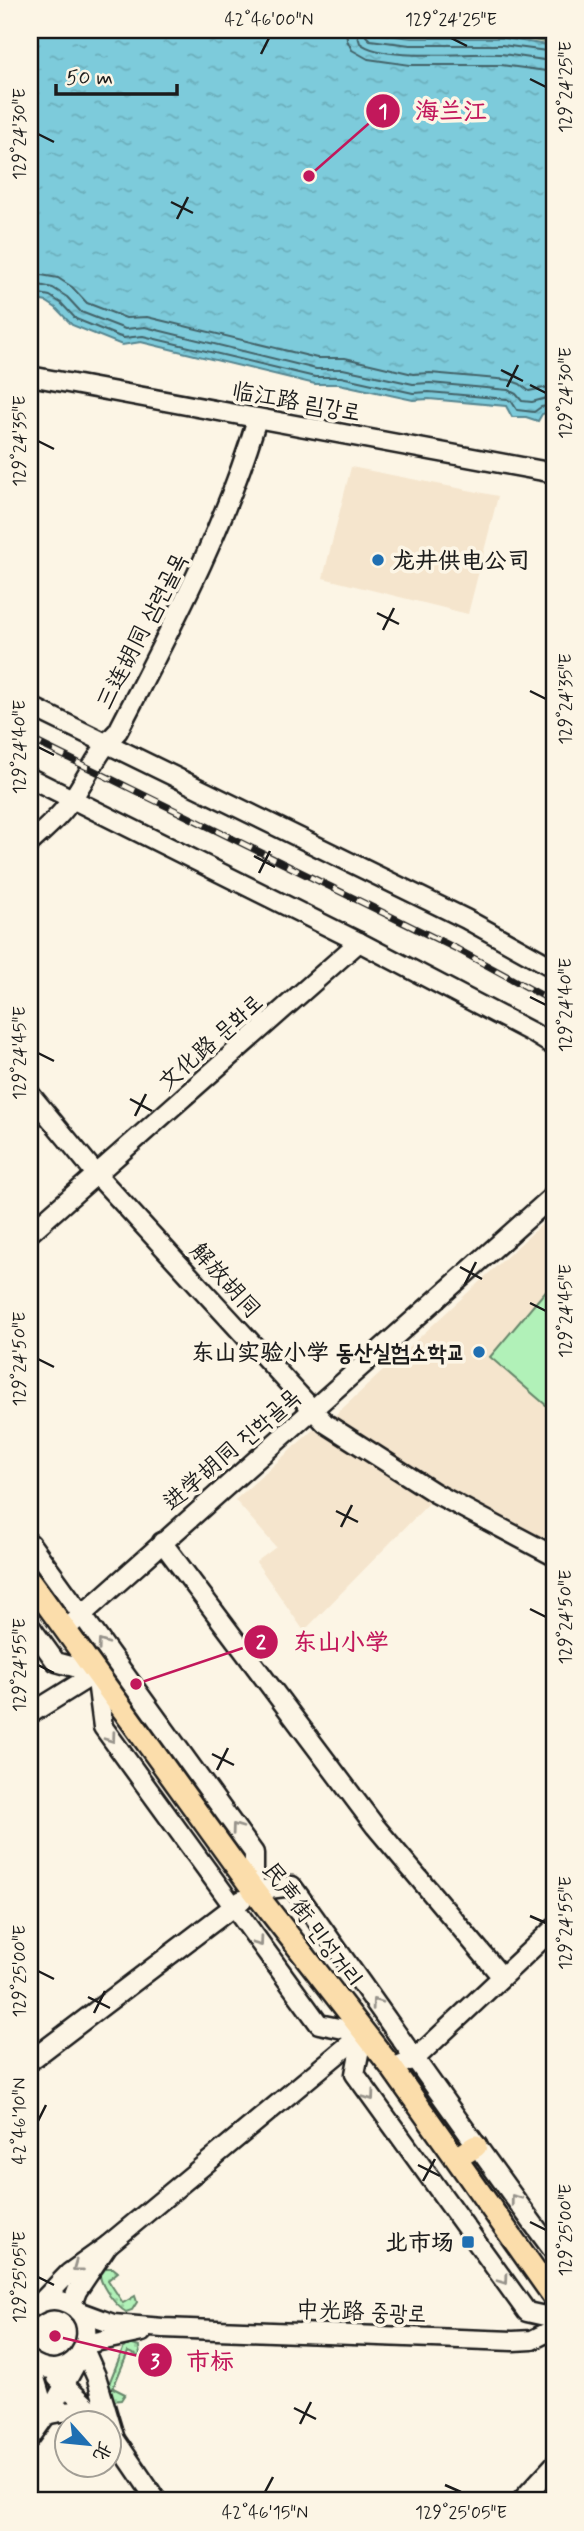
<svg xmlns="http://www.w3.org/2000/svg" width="584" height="2531" font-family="Mynerve,'LXGW WenKai TC','Poor Story',sans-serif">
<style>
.built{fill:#f5e5cd}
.grass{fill:url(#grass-dots);stroke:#66866a;stroke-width:2}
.green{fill:#b1f1b8;stroke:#66866a;stroke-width:2}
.water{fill:url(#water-ripples);stroke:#56858f;stroke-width:2}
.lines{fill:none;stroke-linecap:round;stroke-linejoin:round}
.shore{stroke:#436268;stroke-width:2}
.minor-casing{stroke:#1c1c1c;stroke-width:23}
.major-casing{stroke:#1c1c1c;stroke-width:26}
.minor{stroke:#fcf5e5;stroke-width:18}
.major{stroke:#fbddab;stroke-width:21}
.rail-casing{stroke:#1c1c1c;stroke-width:7}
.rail{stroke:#fcf5e5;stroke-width:4.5;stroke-dasharray:13;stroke-linecap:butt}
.oneway{stroke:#97938b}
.ticks{fill:none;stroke:#1c1c1c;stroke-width:2.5}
.poi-dot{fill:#1f6fb2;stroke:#fcf5e5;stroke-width:2.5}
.labels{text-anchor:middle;stroke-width:7;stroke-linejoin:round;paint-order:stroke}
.street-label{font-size:23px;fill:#1c1c1c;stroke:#fcf5e5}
.poi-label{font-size:23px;font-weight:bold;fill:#1c1c1c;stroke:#fcf5e5;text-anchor:end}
.leader{fill:none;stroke:#c2185b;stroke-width:2.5}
.callout-dot{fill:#c2185b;stroke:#fcf5e5;stroke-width:2.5}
.mark-label{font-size:21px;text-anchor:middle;font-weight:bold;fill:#fff}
.callout-label{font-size:24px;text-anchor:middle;font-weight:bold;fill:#c2185b;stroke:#fcf5e5;stroke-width:7;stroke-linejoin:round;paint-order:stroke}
.neatline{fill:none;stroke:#1c1c1c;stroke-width:2.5}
.ticks-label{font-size:18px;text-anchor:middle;fill:#1c1c1c}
</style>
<defs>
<pattern id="grass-dots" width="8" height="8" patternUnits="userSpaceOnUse" patternTransform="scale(1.75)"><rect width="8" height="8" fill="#b1f1b8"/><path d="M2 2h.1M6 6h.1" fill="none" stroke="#98ce9e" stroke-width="1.8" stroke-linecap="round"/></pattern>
<pattern id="water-ripples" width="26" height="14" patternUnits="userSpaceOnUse" patternTransform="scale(1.75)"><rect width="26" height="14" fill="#7dcbdb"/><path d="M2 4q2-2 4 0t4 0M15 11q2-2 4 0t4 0" fill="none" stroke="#6baebb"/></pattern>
</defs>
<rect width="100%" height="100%" fill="#fcf5e5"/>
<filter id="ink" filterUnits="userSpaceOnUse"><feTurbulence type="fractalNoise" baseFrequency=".0143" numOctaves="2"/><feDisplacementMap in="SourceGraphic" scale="14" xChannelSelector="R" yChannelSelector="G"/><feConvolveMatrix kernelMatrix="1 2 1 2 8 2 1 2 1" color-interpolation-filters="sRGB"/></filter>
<g filter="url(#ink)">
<g class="built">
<path d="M351 467 498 496 468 614 323 578Z"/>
<path d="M554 1213V1544L436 1484 332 1418Z"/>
<path d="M314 1429H319L433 1499 304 1631 256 1562 276 1547 235 1500Z"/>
</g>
<g class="grass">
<path d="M106 2268H113L118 2272 108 2280 123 2303 135 2296 137 2302 132 2310 126 2312C116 2306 102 2288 100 2276Z"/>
<path d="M130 2344 139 2347 140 2357 128 2352 113 2388 125 2394 121 2400 112 2401 106 2391 123 2349Z"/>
</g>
<g class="green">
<path d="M461 30H554V43Z"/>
<path d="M554 1281V1412L490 1357Z"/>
</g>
<path class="water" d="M30 30H349L411 38H503L554 46V411L542 414 538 421 526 417H512L506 406 429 399 413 400 339 384H315L141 342 122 345 72 325 56 308 47 302 30 299Z"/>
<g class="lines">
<g class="shore">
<path d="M346 30 347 40 352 50 368 59 410 65H501L554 72"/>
<path d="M356 30 360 43C383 62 469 52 500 54 518 55 536 60 554 61"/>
<path d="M365 30 366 36 370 40 410 45H502L554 52"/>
<path d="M30 273 58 278 72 287 87 303 126 318 147 317 317 358H345L413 374 430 373 509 380 520 384 529 391 554 386"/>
<path d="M30 283 53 288 67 297 81 312 125 329 145 327 316 369H343L413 384 430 383 508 390 516 394 522 401 532 402 554 396"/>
<path d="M30 292 50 296 61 303 76 319 123 338 143 336 315 377H341L413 393 429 392 507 399 512 402 517 410 534 412 541 407 554 405"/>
</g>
<defs>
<g id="minor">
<path d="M30 376 554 473"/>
<path d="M30 706 466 919 554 968"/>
<path d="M30 778 359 942 533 1033 554 1046"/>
<path d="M30 843C45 829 61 816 72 799 88 776 98 751 118 731 171 628 224 530 257 419"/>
<path d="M30 1094 97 1175 325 1423 435 1493 554 1556"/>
<path d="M30 1233 359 942"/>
<path d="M162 1542 375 1826 502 1977"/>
<path d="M30 1543 254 1853V1891"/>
<path d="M30 1626 56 1662 96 1673"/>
<path d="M66 1629 554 1195"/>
<path d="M96 1673 103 1727 319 2024 363 2033"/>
<path d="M30 1714 96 1673"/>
<path d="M254 1891 292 1886C380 2008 465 2132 554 2252"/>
<path d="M363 2033 355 2074 527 2312 554 2318"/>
<path d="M30 2061 242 1900"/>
<path d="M392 2068 416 2058 554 1928"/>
<path d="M108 2245 363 2033"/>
<path d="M41 2302 69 2273 108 2245 77 2291 72 2304 78 2311"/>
<path d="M30 2309C39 2302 50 2298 61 2301 112 2315 78 2394 30 2361"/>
<path d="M78 2311 113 2324 163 2328 513 2341 532 2340 554 2329"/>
<path d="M86 2344 142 2332"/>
<path d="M84 2349 96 2376 114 2436"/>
<path d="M30 2361 46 2415C67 2410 79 2409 97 2422"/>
<path d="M57 2378 98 2416"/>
<path d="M108 2429 157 2501"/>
<path d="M30 2438 54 2404 79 2358"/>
<path d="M521 2501 554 2465"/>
</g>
<g id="major">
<path d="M30 1581 254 1891 392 2068 554 2297"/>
<path d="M457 2158 476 2146"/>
</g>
</defs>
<use href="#minor" class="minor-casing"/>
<use href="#major" class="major-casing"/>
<use href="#minor" class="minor"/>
<use href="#major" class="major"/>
<defs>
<path id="rail" d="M30 739 457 949 554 1002"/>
</defs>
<use href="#rail" class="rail-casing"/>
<use href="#rail" class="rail"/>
</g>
<defs><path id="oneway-chevron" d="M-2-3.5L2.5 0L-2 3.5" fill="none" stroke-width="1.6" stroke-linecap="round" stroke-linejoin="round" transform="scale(1.75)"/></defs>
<g class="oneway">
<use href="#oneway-chevron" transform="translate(102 1644) rotate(-126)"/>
<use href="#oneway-chevron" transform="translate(111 1738) rotate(54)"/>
<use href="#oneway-chevron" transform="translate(236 1828) rotate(-126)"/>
<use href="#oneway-chevron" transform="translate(259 1942) rotate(54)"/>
<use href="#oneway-chevron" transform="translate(376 2003) rotate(-126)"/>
<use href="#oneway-chevron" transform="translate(370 2096) rotate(54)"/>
<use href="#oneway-chevron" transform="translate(515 2199) rotate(-127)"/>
<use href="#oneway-chevron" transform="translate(77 2267) rotate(144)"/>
<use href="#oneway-chevron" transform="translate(504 2280) rotate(54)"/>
</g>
</g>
<path class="ticks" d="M451 38 467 46M261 54 269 38M530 79 546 87M38 134 54 142M171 202 193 213M177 219 188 197M501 370 523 381M530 385 546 393M507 387 518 365M38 441 54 449M377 613 399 624M383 630 394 608M530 691 546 699M38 747 54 755M254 856 275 867M259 873 270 851M530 997 546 1005M38 1053 54 1061M130 1099 152 1111M135 1116 146 1094M460 1267 482 1279M465 1284 476 1262M530 1303 546 1311M38 1359 54 1367M336 1511 358 1522M341 1527 352 1505M530 1609 546 1617M38 1665 54 1673M212 1754 234 1765M217 1770 228 1748M530 1916 546 1923M38 1971 54 1979M88 1997 110 2008M94 2013 105 1991M38 2121 46 2105M418 2165 440 2176M423 2181 435 2159M530 2222 546 2230M38 2277 54 2285M294 2408 316 2419M300 2424 311 2402M445 2485 461 2492M265 2492 273 2477"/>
<g class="poi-dot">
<circle cx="378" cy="560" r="7"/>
<circle cx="479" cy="1352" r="7"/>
<rect x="461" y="2235" width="14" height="14" rx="3.5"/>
</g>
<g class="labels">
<g class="street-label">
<text transform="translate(296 401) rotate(10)" y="8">临江路 림강로</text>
<text transform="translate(141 631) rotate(-63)" y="8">三连胡同 삼련골목</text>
<text transform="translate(210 1042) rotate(-42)" y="8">文化路 문화로</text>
<text transform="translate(226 1280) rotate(48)" y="8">解放胡同</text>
<text transform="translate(231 1449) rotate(-41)" y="8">进学胡同 진학골목</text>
<text transform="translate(313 1924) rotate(53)" y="8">民声街 민성거리</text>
<text transform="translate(361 2311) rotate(2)" y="8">中光路 중광로</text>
</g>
<g class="poi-label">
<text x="392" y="568" text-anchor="start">龙井供电公司</text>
<text x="465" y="1360">东山实验小学 동산실험소학교</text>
<text x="454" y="2250">北市场</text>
</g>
</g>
<path class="leader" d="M309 176L383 111M136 1684L261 1642M55 2336L155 2360"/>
<g class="callout-dot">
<circle cx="309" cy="176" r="7"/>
<circle cx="136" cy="1684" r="7"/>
<circle cx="55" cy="2336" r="7"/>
<circle cx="383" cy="111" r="18"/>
<circle cx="261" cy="1642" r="18"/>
<circle cx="155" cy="2360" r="18"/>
</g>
<g class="mark-label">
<text x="383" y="118">1</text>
<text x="261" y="1649">2</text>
<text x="155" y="2368">3</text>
</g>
<g class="callout-label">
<text x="451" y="119">海兰江</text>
<text x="341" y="1650">东山小学</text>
<text x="210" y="2369">市标</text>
</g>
<rect width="584" height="2531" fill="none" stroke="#fcf5e5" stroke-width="77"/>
<g transform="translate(88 2444) rotate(117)"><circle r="33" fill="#fcf5e5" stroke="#a29e95" stroke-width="2"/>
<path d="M0-5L12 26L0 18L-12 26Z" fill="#1f6fb2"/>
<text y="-10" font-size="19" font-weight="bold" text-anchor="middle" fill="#1c1c1c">北</text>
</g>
<path d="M56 84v10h121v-10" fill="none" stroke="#1c1c1c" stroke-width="3.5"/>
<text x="66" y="84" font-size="21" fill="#1c1c1c" stroke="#fcf5e5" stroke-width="5" paint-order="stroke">50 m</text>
<rect x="38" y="38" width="508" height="2454" class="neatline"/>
<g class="ticks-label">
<text x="269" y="25">42°46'00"N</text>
<text x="451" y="25">129°24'25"E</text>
<text transform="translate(565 87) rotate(-90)" y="6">129°24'25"E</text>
<text transform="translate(19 134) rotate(-90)" y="6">129°24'30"E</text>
<text transform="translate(565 393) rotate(-90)" y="6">129°24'30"E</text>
<text transform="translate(19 441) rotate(-90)" y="6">129°24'35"E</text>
<text transform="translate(565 699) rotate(-90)" y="6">129°24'35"E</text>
<text transform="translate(19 747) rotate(-90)" y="6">129°24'40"E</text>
<text transform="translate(565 1005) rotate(-90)" y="6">129°24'40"E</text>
<text transform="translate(19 1053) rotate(-90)" y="6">129°24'45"E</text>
<text transform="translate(565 1311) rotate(-90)" y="6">129°24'45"E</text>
<text transform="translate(19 1359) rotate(-90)" y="6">129°24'50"E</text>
<text transform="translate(565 1617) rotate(-90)" y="6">129°24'50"E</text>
<text transform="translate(19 1665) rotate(-90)" y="6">129°24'55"E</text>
<text transform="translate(565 1923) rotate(-90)" y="6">129°24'55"E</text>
<text transform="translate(19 1971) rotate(-90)" y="6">129°25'00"E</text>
<text transform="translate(19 2121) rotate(-90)" y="6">42°46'10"N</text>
<text transform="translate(565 2230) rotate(-90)" y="6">129°25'00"E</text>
<text transform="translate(19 2277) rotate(-90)" y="6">129°25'05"E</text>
<text x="265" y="2518">42°46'15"N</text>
<text x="461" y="2518">129°25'05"E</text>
</g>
</svg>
